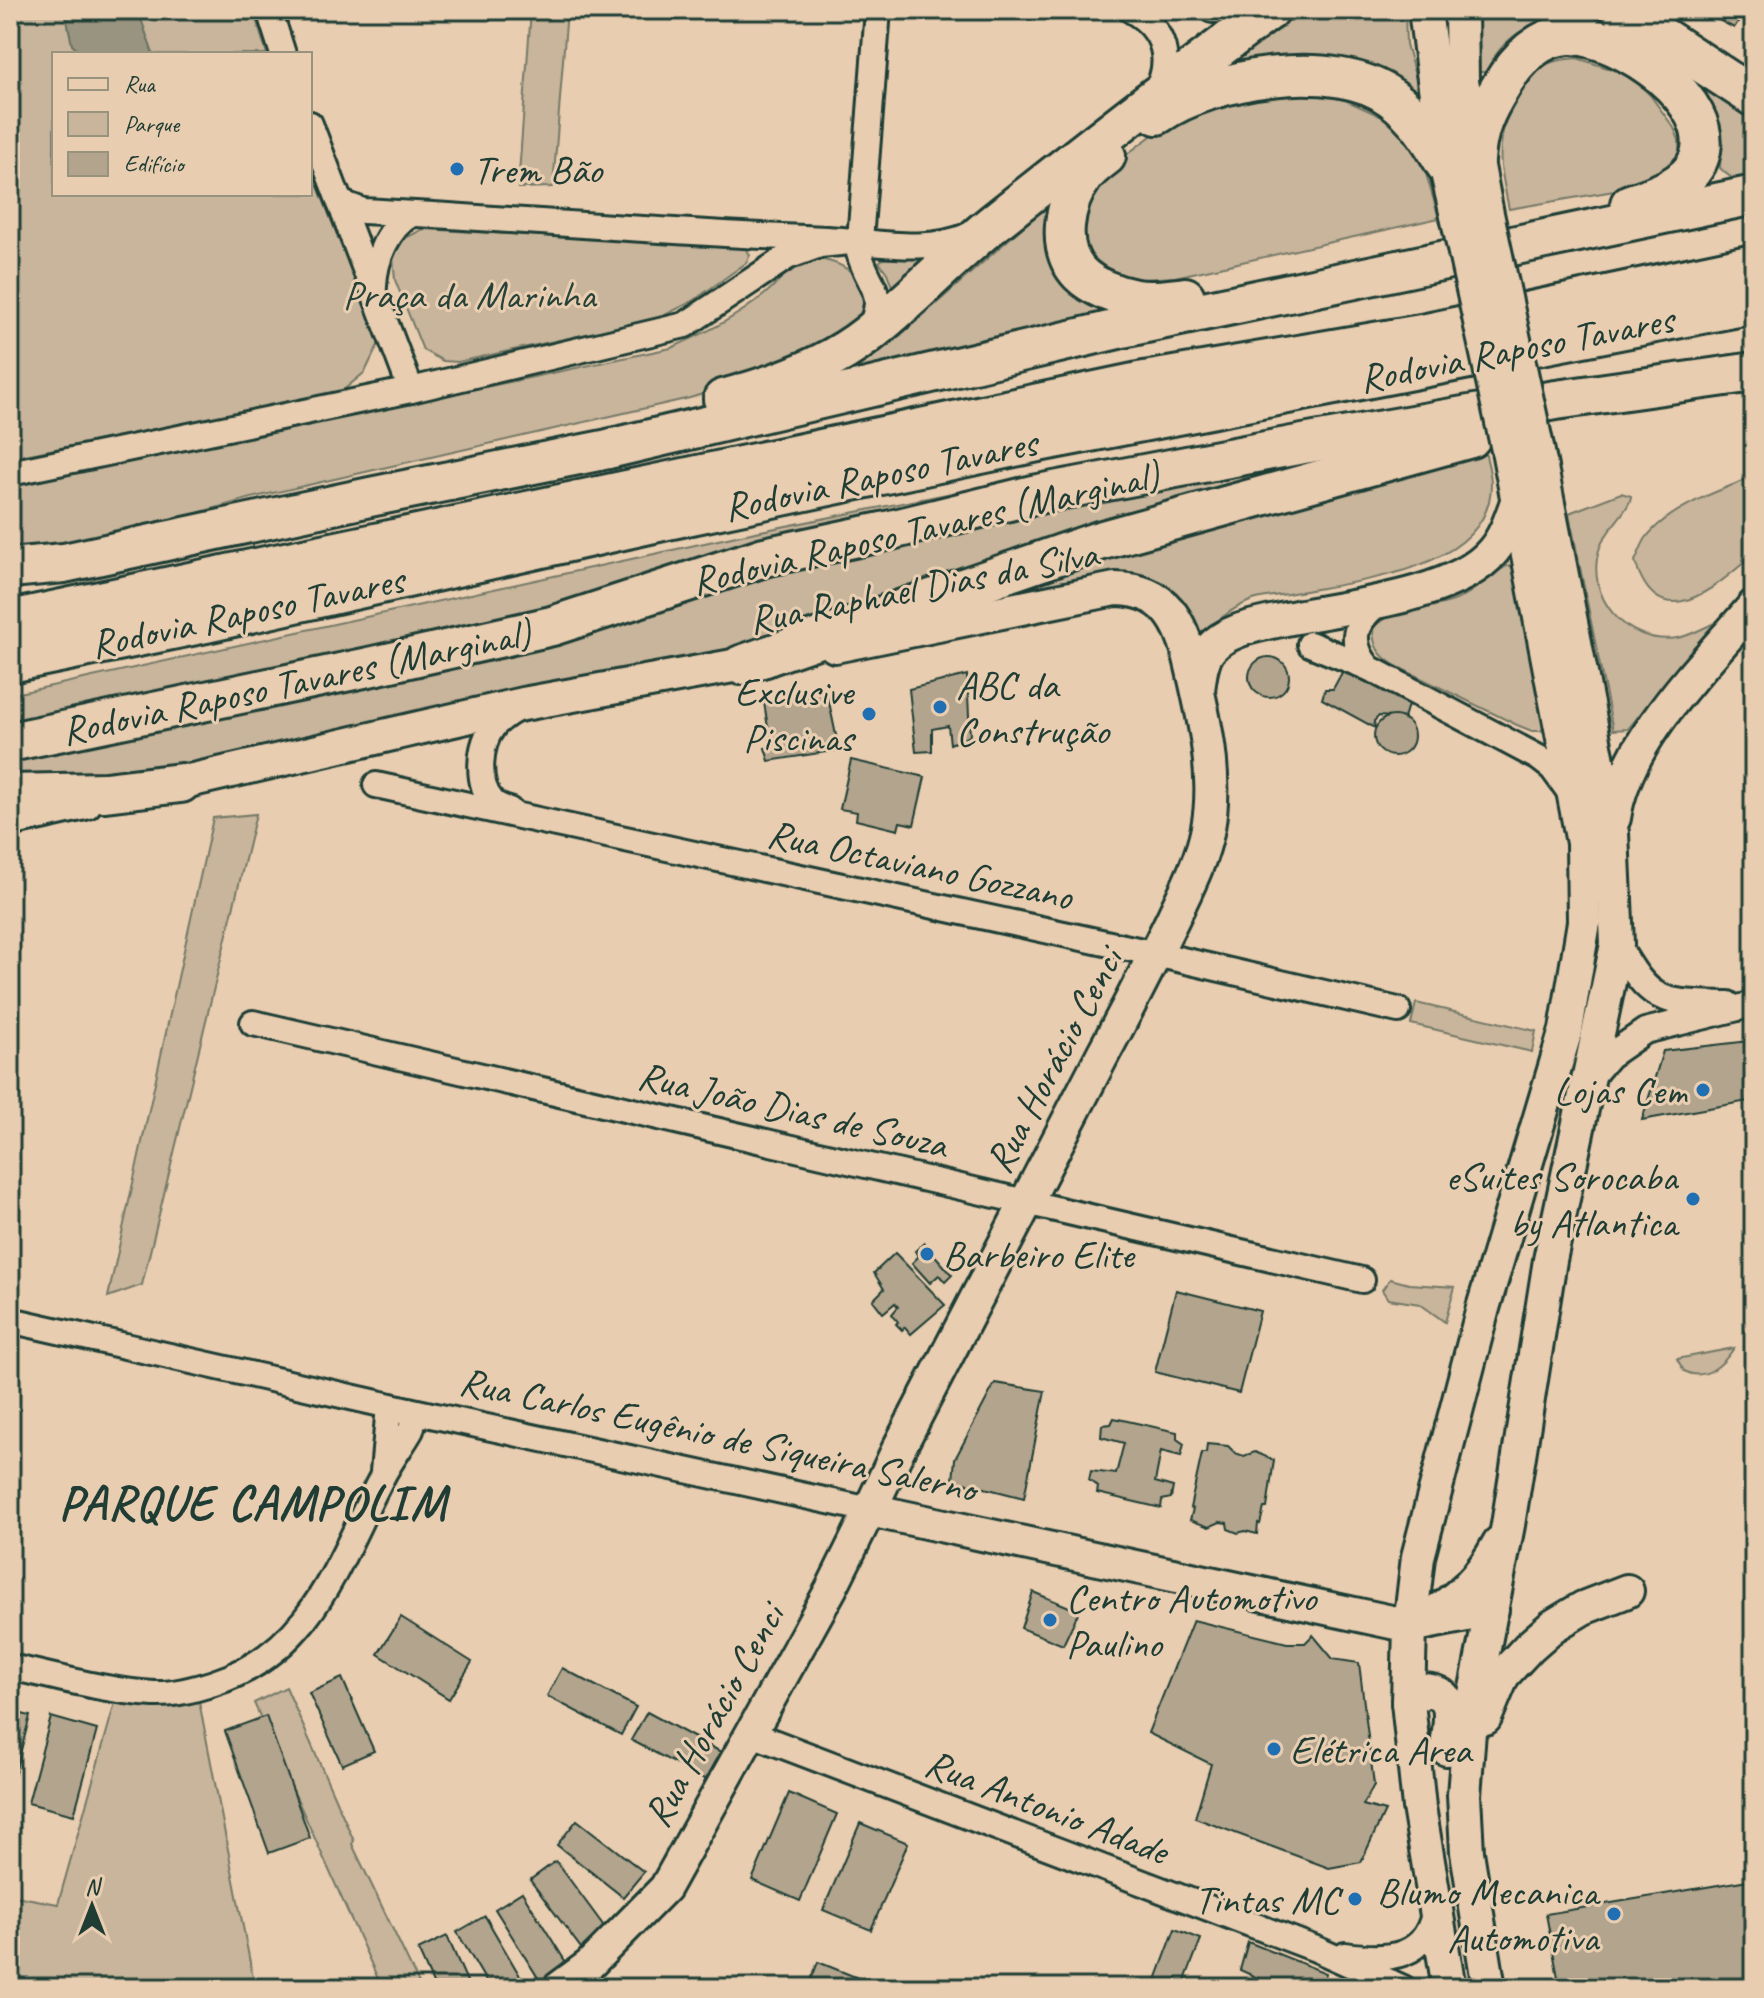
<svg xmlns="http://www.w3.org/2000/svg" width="1764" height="1998" font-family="Caveat,sans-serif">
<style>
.green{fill:#c8b59b;stroke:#747968;stroke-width:2}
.water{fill:#99947f;stroke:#687161;stroke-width:2}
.building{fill:#b2a48d;stroke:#1f3d34;stroke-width:2}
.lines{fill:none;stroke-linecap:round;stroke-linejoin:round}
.minor-casing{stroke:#1f3d34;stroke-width:30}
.tertiary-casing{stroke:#1f3d34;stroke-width:36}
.secondary-casing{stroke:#1f3d34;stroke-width:38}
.trunk-casing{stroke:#1f3d34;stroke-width:44}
.motorway-casing{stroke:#1f3d34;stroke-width:48}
.minor{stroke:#e9cdb0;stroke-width:24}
.tertiary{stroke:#e9cdb0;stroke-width:30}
.secondary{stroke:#e9cdb0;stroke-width:32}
.trunk{stroke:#e9cdb0;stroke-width:38}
.motorway{stroke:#e9cdb0;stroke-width:42}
.secondary-bridge-casing{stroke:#1f3d34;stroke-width:38;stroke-linecap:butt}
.secondary-bridge{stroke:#e9cdb0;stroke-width:32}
.poi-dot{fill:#1f6fb2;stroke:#e9cdb0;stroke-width:3}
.labels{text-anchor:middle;stroke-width:6;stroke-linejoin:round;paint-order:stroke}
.poi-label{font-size:40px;fill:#1f3d34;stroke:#e9cdb0;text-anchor:start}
.park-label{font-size:40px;fill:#274339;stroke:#e9cdb0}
.street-label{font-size:40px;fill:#1f3d34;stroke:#e9cdb0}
.district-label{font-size:48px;font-weight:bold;letter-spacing:2px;fill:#1f3d34;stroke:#e9cdb0}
</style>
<rect width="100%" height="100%" fill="#e9cdb0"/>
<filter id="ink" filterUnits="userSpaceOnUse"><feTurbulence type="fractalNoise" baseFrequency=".0125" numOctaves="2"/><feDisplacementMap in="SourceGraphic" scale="16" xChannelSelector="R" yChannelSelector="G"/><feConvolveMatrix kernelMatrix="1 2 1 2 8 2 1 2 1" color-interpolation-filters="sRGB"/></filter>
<g filter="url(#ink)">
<g class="green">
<path d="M10 10H253L267 54H54V194H310V167L380 341 365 372 341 392 10 458Z"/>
<path d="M531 10H567L553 187 518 188Z"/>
<path d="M1293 10H1405L1406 44 1420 93 1419 96 1217 78 1225 61Z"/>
<path d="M1477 10H1602L1754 114V180C1738 184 1730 178 1720 168 1722 142 1716 115 1702 92 1693 75 1672 63 1656 53 1640 42 1621 28 1603 22 1557 6 1506 27 1486 72H1480L1477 67Z"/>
<path d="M1577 58 1629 75 1650 95 1674 128 1679 140V158L1669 168 1637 187 1509 209C1506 195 1503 180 1501 166 1498 134 1510 92 1536 70 1547 61 1564 59 1577 58Z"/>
<path d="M1281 90 1330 93 1389 120 1421 157 1439 218 1175 277 1142 279 1117 276 1085 251 1084 223 1086 198 1105 171 1180 114Z"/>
<path d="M1051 202 1107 313 832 385 893 342Z"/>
<path d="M423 229 745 248 750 255 746 263 693 301 657 319 458 362 443 361 423 350 395 280 393 257 400 241Z"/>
<path d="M809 258C848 261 878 282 856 323L765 374 690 398 251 498 114 536 10 549V487L671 348C705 333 736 318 765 294 782 279 787 269 809 258Z"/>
<path d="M930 258 894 292 887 273 879 262 883 259Z"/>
<path d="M1266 439 479 631 10 729V695L741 535 1148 454Z"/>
<path d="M1484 448C1487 460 1491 472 1491 484 1491 571 1355 581 1293 593 1279 596 1263 596 1250 601 1231 609 1215 621 1203 638L1195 621 1179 601 1071 582 987 598 979 592Z"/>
<path d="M1234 474 1244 477V485L701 661 127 783 10 784V762L555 640 777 571Z"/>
<path d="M1754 477V554C1715 588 1658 639 1635 561 1639 553 1642 544 1646 538 1667 509 1721 489 1754 477Z"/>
<path d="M1621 493 1631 496C1631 508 1606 530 1600 547 1583 596 1627 646 1677 638 1690 636 1705 627 1717 622L1628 729 1613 730 1569 513Z"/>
<path d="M1509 565 1514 569 1545 725 1541 731H1532L1517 725 1394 665C1379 655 1373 647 1373 628 1394 606 1429 611 1456 600 1476 592 1490 573 1509 565Z"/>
<path d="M256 814 142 1285 108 1297 213 818Z"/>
<path d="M1416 1003 1536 1031 1532 1052 1411 1024Z"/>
<path d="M1390 1279 1409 1284 1455 1287 1445 1322 1420 1304 1388 1299 1382 1290Z"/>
<path d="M1734 1348C1723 1365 1705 1382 1684 1371L1677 1359Z"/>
<path d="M286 1687 354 1841 352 1844 421 1988H382L254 1703Z"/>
<path d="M116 1699 161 1704 199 1701 255 1988H10V1895L58 1904Z"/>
</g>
<path class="water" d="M65 10H138L153 54H82L72 45Z"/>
<g class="building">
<path d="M1712 10H1746L1734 28 1709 15Z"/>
<circle cx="1269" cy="677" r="20"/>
<path d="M1345 667 1409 701 1404 718 1379 716 1374 721 1375 728 1322 699 1325 689H1333Z"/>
<path d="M967 675 970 736 950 744 948 726 932 729V751L916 752 909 689Z"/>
<path d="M827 692 839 750 769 761 765 748 771 747 764 702Z"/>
<circle cx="1394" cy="736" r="20"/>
<path d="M851 760 925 777 914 825 900 822 898 830 856 820 857 812 840 809Z"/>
<path d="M1749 1041 1754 1100 1642 1120 1663 1051Z"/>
<path d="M924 1243 952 1275 945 1282 939 1275 930 1283 912 1263 919 1256 915 1251Z"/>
<path d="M895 1253 945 1305 911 1334 905 1327 902 1330 896 1324 898 1322 892 1314 898 1307 895 1303 883 1313 873 1300 884 1289 874 1273Z"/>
<path d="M1176 1290 1260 1311 1239 1393 1155 1372Z"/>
<path d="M995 1383 1045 1391 1024 1498 953 1480 955 1459Z"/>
<path d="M1114 1418 1177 1432V1439L1184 1444 1181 1456 1161 1451 1155 1482 1173 1487 1171 1498 1162 1500 1161 1508 1097 1493 1098 1487 1089 1480 1091 1471 1116 1474 1124 1443 1101 1437 1102 1425 1111 1424Z"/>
<path d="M1207 1444 1228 1446 1235 1453 1244 1456 1255 1452 1274 1460 1267 1508H1264L1260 1524 1258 1523 1257 1534 1245 1531 1238 1533 1228 1529 1227 1523 1220 1522 1209 1527 1190 1520 1193 1509 1190 1508 1202 1453H1206Z"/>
<path d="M1033 1592 1079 1611 1063 1645 1021 1628Z"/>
<path d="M401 1617 472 1662 449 1699 378 1654Z"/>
<path d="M1193 1620 1287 1643H1305L1313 1635 1333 1659 1359 1663 1374 1785 1363 1805 1385 1811 1361 1862 1329 1868 1195 1818 1211 1764 1148 1733Z"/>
<path d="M562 1668 636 1707 621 1735 547 1696Z"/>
<path d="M342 1678 374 1751 342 1765 309 1693Z"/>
<path d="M10 1711 30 1716 10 1792Z"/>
<path d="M647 1712 721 1752 706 1780 631 1740Z"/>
<path d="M266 1716 310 1838 269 1853 225 1731Z"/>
<path d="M51 1717 97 1730 74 1815 28 1803Z"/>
<path d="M789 1793 837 1814 800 1901 752 1880Z"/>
<path d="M577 1820 644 1872 623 1897 557 1845Z"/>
<path d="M860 1823 908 1843 871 1930 823 1910Z"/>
<path d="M556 1861 606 1929 581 1948 530 1880Z"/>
<path d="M1754 1879V1988H1560L1546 1914Z"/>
<path d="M522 1892 567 1964 540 1981 495 1909Z"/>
<path d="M485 1916 527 1988H490L457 1932Z"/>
<path d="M1175 1929 1201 1939 1182 1988H1153Z"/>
<path d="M447 1936 470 1988H435L418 1950Z"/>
<path d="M1248 1942 1326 1973 1322 1988H1253L1258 1978 1240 1970Z"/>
<path d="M818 1962 883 1988H808Z"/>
</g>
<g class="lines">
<defs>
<g id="minor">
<path d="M269 10 283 54"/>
<path d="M1131 10C1165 29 1174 62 1154 95"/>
<path d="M1212 10H1257"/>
<path d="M310 124 411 390"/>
<path d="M342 203 363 211C517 219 672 233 826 239 875 241 924 255 970 235"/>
<path d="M374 286C375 259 388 227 412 214"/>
<path d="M868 332C888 291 870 290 859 253L878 10"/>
<path d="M10 473 411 390 685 325 787 257 820 245 860 241"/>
<path d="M1380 602C1354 622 1347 641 1369 668L1539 758 1552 768 1571 794"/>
<path d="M1310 644 1369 668"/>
<path d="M376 785 1156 954 1398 1010"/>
<path d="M509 810C503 808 496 806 492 801 476 783 479 745 493 727 500 718 510 713 519 707"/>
<path d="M1617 944C1652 1005 1660 1002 1728 1004"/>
<path d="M253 1023 1362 1280"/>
<path d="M1591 1077 1609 1056 1645 1031 1754 1004"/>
<path d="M10 1320 408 1410 870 1510"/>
<path d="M383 1472 388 1417 399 1408"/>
<path d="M10 1667C57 1677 106 1691 154 1694 174 1695 195 1689 214 1683 314 1651 338 1560 382 1477 390 1461 402 1446 411 1430L413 1423 408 1410"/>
<path d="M752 1734 1316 1949 1403 1988"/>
<path d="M1345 1955C1388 1961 1429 1959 1435 1907"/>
</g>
<path id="tertiary" d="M558 1988 589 1965 665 1888 831 1589 870 1510"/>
<g id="secondary">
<path d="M1425 10 1445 164 1457 216"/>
<path d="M1461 10 1462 81 1486 209"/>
<path d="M835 646 1115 589C1166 589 1182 622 1192 666 1204 718 1218 775 1208 828 1202 860 1187 888 1173 918 1151 963 1128 1008 1104 1052 1035 1185 967 1317 898 1450L870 1510 1410 1626 1492 1610"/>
<path d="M1198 690C1200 676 1201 660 1210 649 1225 631 1253 626 1276 621 1334 608 1455 598 1493 551 1506 536 1512 515 1519 496"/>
<path d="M158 788 523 704 766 660"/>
<path d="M1614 818C1625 740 1704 665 1754 606"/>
<path d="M10 820 85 803"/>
<path d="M1423 1619C1456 1602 1482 1576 1499 1543"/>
<path d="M1408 1702 1424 1690C1460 1693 1449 1722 1447 1749"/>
<path d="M1485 1718 1503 1675 1529 1647 1553 1626 1583 1608 1627 1591"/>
<path d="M1449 1988 1419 1807 1408 1702 1410 1626 1418 1557 1483 1308 1566 1030 1584 922 1583 843 1508 450"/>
<path d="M1489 1988 1467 1852 1464 1795 1470 1719 1508 1525 1550 1260 1617 944 1612 833 1537 447"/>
</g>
<g id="trunk">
<path d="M1621 10 1754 97"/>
<path d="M1157 115C1211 77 1336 56 1392 98 1416 116 1430 138 1445 164"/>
<path d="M1106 156C1098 162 1089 169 1083 177 1064 203 1055 248 1080 274 1093 287 1117 296 1135 299 1152 302 1168 299 1185 297"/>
<path d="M1475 160C1477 129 1485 112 1501 86 1516 61 1540 34 1572 35 1621 36 1719 101 1699 158 1689 185 1655 196 1630 204"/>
<path d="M723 399C772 386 827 367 867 335 912 300 951 257 995 222 1086 150 1177 79 1270 10"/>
<path d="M10 568 64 563 370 497 608 449 1118 329 1754 195"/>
<path d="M741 665 1099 541 1471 438"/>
<path d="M10 742 369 667 552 626 764 557 891 530 1033 495 1303 444 1556 400 1754 372"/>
<path d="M10 794 105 792 181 783"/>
</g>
<g id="motorway">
<path d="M10 622 1139 384 1422 336 1754 266"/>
<path d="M10 661 206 621 667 518 1038 440 1754 302"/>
</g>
</defs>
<use href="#minor" class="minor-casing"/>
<use href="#tertiary" class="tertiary-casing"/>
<use href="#secondary" class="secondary-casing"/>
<use href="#trunk" class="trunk-casing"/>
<use href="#motorway" class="motorway-casing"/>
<use href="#minor" class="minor"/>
<use href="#tertiary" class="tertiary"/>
<use href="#secondary" class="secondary"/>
<use href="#trunk" class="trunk"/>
<use href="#motorway" class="motorway"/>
<defs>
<g id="secondary-bridge">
<path d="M1486 209 1537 447"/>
<path d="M1457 216 1508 450"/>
</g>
</defs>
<use href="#secondary-bridge" class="secondary-bridge-casing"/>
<use href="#secondary-bridge" class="secondary-bridge"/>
</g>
</g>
<g class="poi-dot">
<circle cx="457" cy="169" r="8"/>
<circle cx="940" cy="707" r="8"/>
<circle cx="869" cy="714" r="8"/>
<circle cx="1703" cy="1090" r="8"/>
<circle cx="1693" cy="1199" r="8"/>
<circle cx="927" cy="1254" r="8"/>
<circle cx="1050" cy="1620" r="8"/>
<circle cx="1274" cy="1749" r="8"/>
<circle cx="1355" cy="1899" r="8"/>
<circle cx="1614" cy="1914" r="8"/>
</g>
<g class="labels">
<g class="poi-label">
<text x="473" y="183">Trem Bão</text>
<text x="956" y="698">ABC da<tspan x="956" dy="46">Construção</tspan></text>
<text x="853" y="705" text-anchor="end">Exclusive<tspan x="853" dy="46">Piscinas</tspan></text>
<text x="1687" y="1104" text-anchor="end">Lojas Cem</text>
<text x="1677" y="1190" text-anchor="end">eSuites Sorocaba<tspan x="1677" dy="46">by Atlantica</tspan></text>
<text x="943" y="1268">Barbeiro Elite</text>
<text x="1066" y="1611">Centro Automotivo<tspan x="1066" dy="46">Paulino</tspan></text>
<text x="1290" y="1763">Elétrica Area</text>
<text x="1598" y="1905" text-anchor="end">Blumo Mecanica<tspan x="1598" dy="46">Automotiva</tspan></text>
<text x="1339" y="1913" text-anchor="end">Tintas MC</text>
</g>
<g class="park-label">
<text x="469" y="308">Praça da Marinha</text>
</g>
<g class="street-label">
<text transform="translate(1516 348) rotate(-11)" y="14">Rodovia Raposo Tavares</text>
<text transform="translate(880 474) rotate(-12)" y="14">Rodovia Raposo Tavares</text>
<text transform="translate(925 527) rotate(-13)" y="14">Rodovia Raposo Tavares (Marginal)</text>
<text transform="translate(923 586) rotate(-11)" y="14">Rua Raphael Dias da Silva</text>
<text transform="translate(247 611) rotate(-12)" y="14">Rodovia Raposo Tavares</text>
<text transform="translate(296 681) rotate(-12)" y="14">Rodovia Raposo Tavares (Marginal)</text>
<text transform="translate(920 864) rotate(12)" y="14">Rua Octaviano Gozzano</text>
<text transform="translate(1053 1060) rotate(-62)" y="14">Rua Horácio Cenci</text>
<text transform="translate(793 1109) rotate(13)" y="14">Rua João Dias de Souza</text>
<text transform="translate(718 1434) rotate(12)" y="14">Rua Carlos Eugênio de Siqueira Salerno</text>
<text transform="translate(713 1715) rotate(-61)" y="14">Rua Horácio Cenci</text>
<text transform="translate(1047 1806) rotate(21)" y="14">Rua Antonio Adade</text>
</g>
<g class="district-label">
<text x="253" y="1519">PARQUE CAMPOLIM</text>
</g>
</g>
<rect width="1764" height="1998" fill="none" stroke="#e9cdb0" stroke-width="40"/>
<rect x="20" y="20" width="1724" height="1958" fill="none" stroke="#1f3d34" stroke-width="3" filter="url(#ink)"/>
<rect x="52" y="52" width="260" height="144" fill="#e9cdb0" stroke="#98937e" stroke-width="2"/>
<rect x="68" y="78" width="40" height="12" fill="#e9cdb0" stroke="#98937e" stroke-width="2"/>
<text x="124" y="92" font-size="24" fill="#1f3d34">Rua</text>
<rect x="68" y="112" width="40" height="24" fill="#c8b59b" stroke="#98937e" stroke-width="2"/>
<text x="124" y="132" font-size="24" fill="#1f3d34">Parque</text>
<rect x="68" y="152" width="40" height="24" fill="#b2a48d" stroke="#98937e" stroke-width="2"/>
<text x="124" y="172" font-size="24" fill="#1f3d34">Edifício</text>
<g transform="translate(92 1906)" stroke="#e9cdb0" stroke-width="6" paint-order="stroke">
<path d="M0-6L14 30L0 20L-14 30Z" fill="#1f3d34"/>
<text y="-12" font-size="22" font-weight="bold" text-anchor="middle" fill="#1f3d34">N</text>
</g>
</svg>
